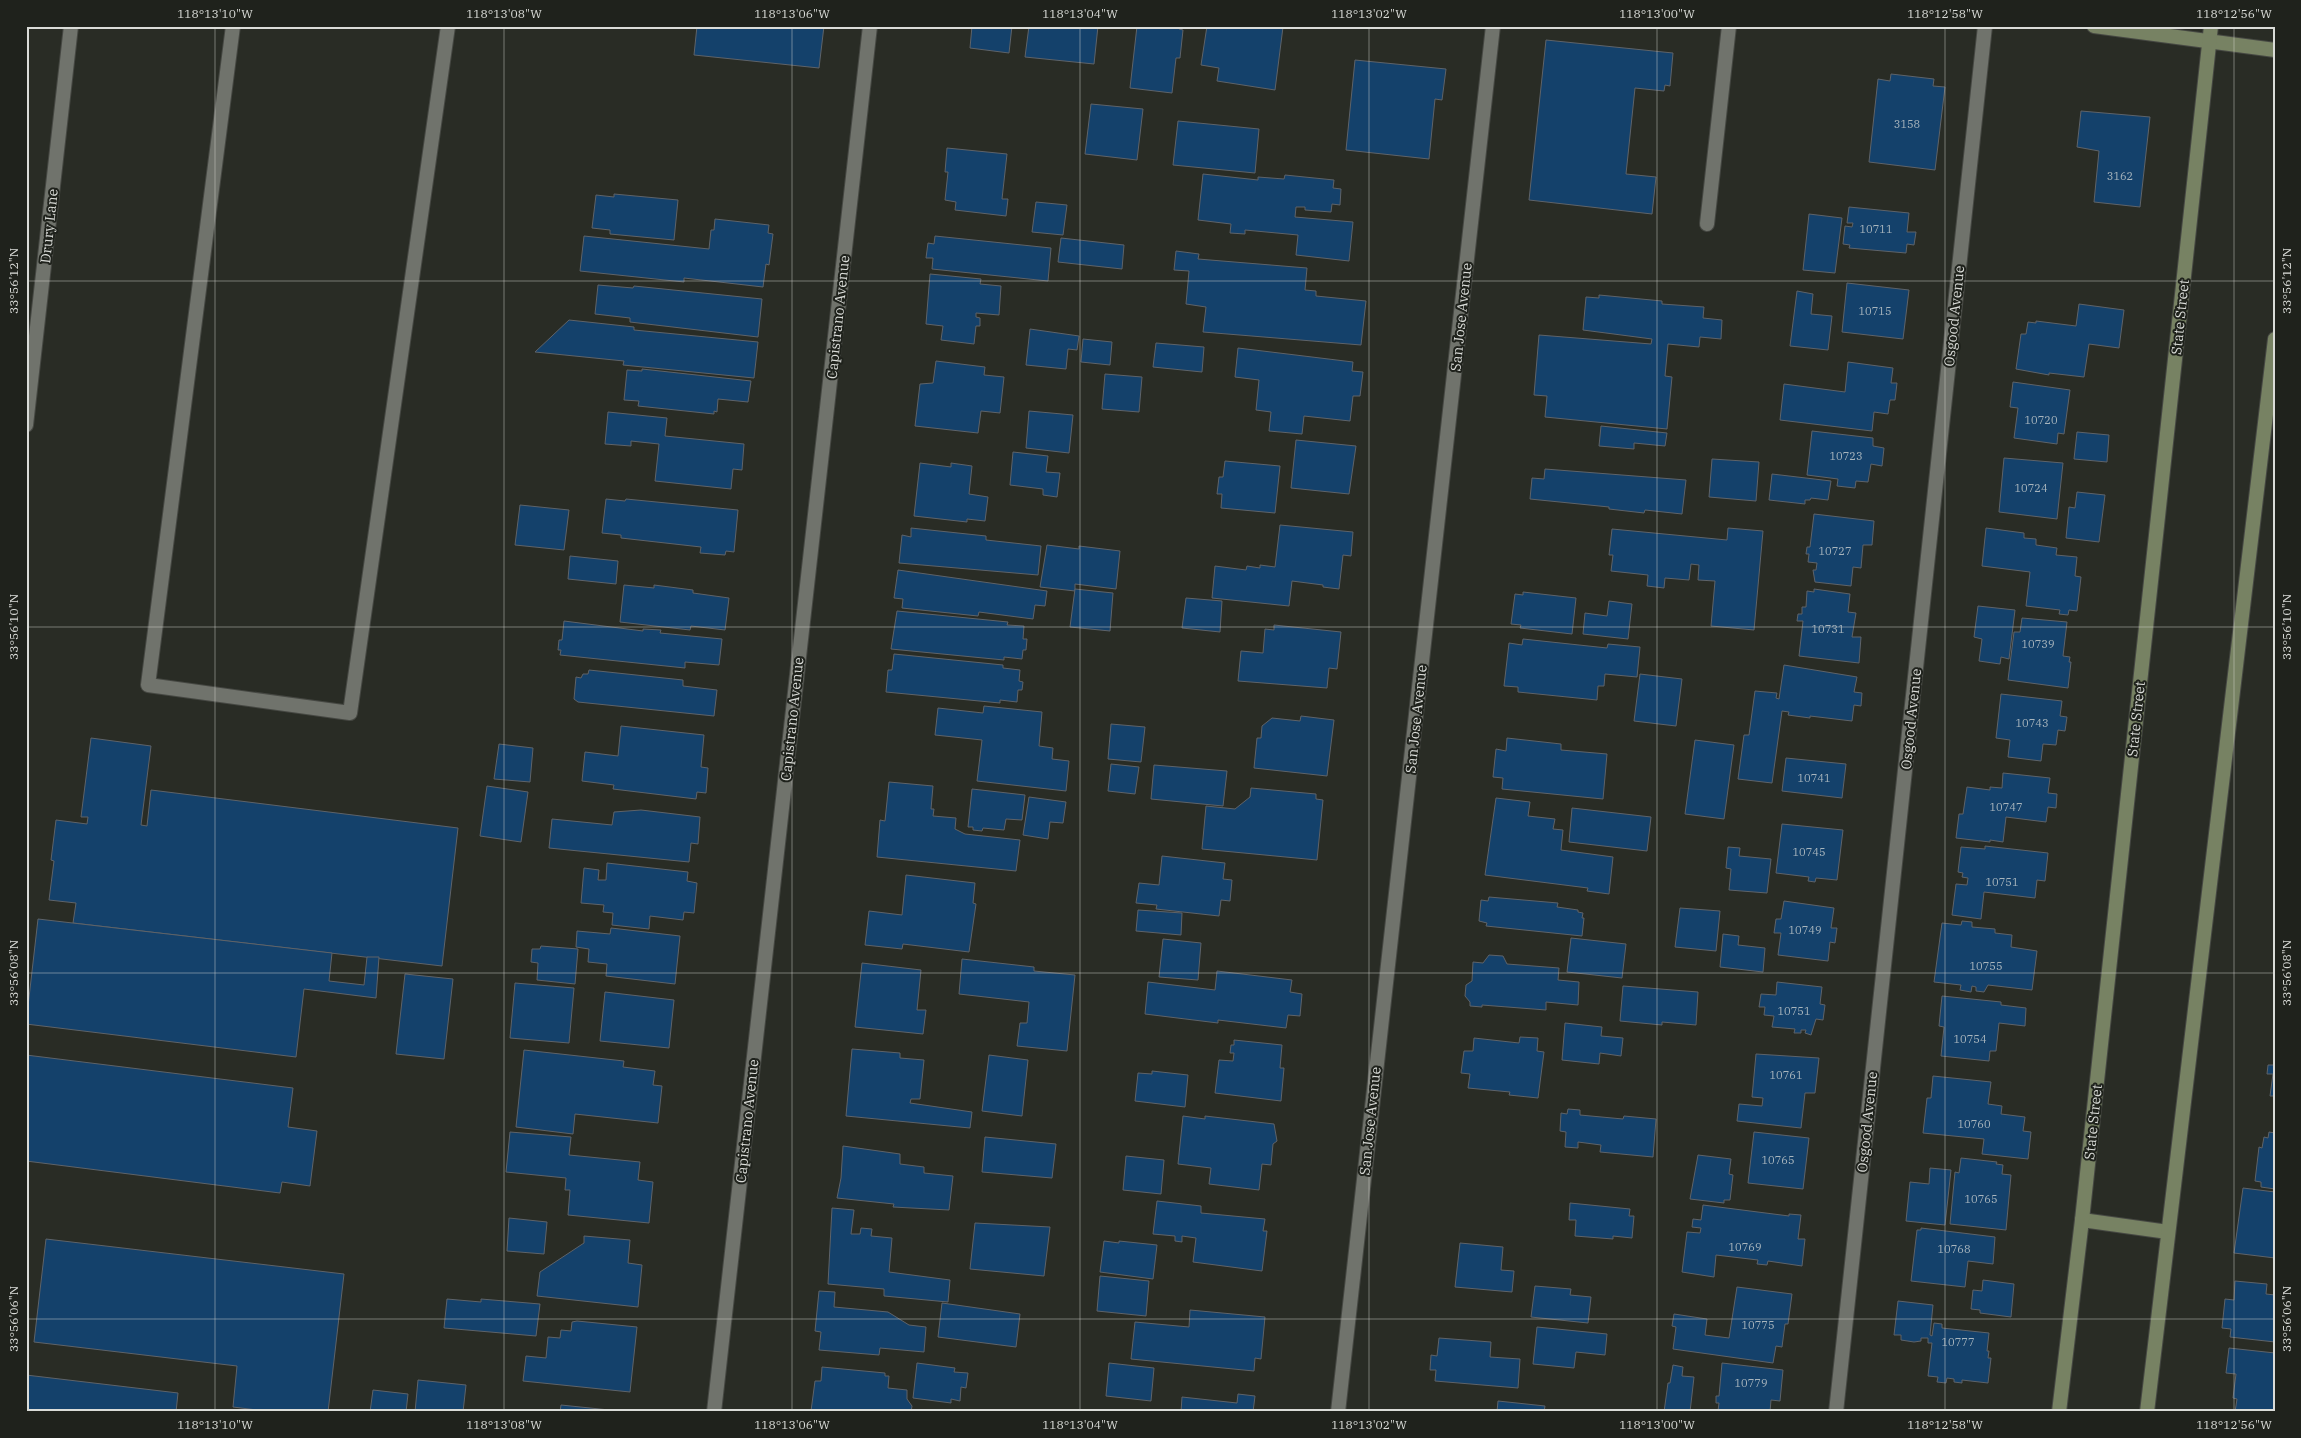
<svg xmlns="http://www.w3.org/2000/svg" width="2301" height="1438" font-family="'IBM Plex Serif',serif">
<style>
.building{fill:#14416b;stroke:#5e6369}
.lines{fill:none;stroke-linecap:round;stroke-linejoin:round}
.service-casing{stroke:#464843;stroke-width:16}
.minor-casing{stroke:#464843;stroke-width:16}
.secondary-casing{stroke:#464843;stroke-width:16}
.service{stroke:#70736c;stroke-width:14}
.minor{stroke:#70736c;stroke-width:14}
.secondary{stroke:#778263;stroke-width:14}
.ticks{fill:none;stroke:#dadcd8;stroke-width:1;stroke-opacity:0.45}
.labels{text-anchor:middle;stroke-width:4;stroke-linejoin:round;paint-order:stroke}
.number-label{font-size:11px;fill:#a8b5bd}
.street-label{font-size:14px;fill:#dadcd8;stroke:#1f221c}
.neatline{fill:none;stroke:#dadcd8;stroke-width:2}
.ticks-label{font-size:12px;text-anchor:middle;fill:#dadcd8}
</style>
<rect width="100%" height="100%" fill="#292c25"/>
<g class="building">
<path d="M697 26H824L819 68 694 55Z"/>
<path d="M972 26H1012L1009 53 970 48Z"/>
<path d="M1029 26H1098L1094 64 1025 57Z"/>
<path d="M1137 26H1180L1179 29 1183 30 1180 58H1176L1172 93 1130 88Z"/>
<path d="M1207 26 1283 27 1275 90 1217 81 1219 68 1201 65Z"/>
<path d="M1546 40 1673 53 1670 86 1665 85 1664 91 1635 88 1626 174 1656 177 1652 214 1529 200Z"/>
<path d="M1355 60 1446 69 1442 100 1435 99 1429 159 1346 150Z"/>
<path d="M1891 74 1934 79 1933 86 1945 87 1935 170 1869 162 1878 79 1890 81Z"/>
<path d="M1091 104 1143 109 1137 160 1085 154Z"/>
<path d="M2081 111 2150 117 2140 207 2094 202 2099 151 2077 147Z"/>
<path d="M1178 121 1259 129 1255 173 1173 165Z"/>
<path d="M947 148 1007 154 1002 199H1008L1006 216 955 210 956 202 945 200 948 172H945Z"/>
<path d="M1203 174 1258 180V177L1284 179 1285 175 1334 180 1333 188 1341 189 1340 205 1332 204 1331 212 1305 210V207H1296L1295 217 1353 222 1349 261 1296 255 1298 235 1245 230V234L1230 233 1231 224 1198 220Z"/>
<path d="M614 194 678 200 674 240 610 234V230L592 228 596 195 614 197Z"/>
<path d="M1036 202 1067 205 1063 235 1032 232Z"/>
<path d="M1849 207 1909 213 1907 232H1916L1914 245 1907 244 1906 253 1849 248 1850 245 1843 244 1845 226 1852 227 1853 223H1847Z"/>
<path d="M1809 214 1842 218 1835 273 1803 270Z"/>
<path d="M715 219 769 225 768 233 773 234 769 265 766 264 763 287 684 278V282L580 271 584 236 709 249 711 230H714Z"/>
<path d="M935 236 1051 248 1048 281 932 269 933 258H926L928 243 934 244Z"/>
<path d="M1061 238 1124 245 1122 269 1058 262Z"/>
<path d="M1176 251 1199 254 1198 259 1307 268 1305 290 1316 291V296L1366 301 1361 345 1203 332 1206 307 1186 304 1189 271 1174 270Z"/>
<path d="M930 274 981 279 980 284 1001 286 999 315 976 313V317L980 318V326H976L974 344 941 340 943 326 926 324Z"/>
<path d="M1847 283 1909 290 1903 339 1842 332Z"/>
<path d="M598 285 633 288 634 286 762 299 758 337 630 322V318L595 314Z"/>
<path d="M1797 291 1813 294 1811 314 1832 316 1828 350 1790 346Z"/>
<path d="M1599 295 1662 301V304L1704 307 1703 318 1722 320 1721 339 1700 337 1699 347 1668 344 1665 376 1672 377 1667 429 1545 417 1547 396 1534 395 1539 335 1651 344 1652 339 1583 330 1586 297 1599 298Z"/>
<path d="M2079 304 2124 310 2119 348 2089 344 2084 377 2049 373V375L2016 369 2021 334H2026L2028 322 2036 323V321L2076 326Z"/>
<path d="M569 320 634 327V330L758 342 754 378 623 365 624 361 535 352Z"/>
<path d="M1030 329 1079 336 1077 350 1068 349 1066 369 1026 365Z"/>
<path d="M1083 339 1112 342 1110 365 1081 362Z"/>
<path d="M1156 343 1204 347 1202 372 1153 367Z"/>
<path d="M1238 348 1353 362 1352 371 1363 372 1360 396H1353L1350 421 1304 416 1302 434 1269 431 1271 412 1256 410 1259 380 1235 377Z"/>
<path d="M936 361 985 367 984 375 1004 377 1000 413 981 411 978 433 915 426 920 384 933 383Z"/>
<path d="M1848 362 1893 368 1891 383H1897L1895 400H1890L1888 414 1874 412 1872 431 1780 420 1784 384 1845 392Z"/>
<path d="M642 369 751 381 748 402 718 399 717 412 714 411V414L638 406 639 401 624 400 627 370 642 371Z"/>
<path d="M1105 374 1142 377 1139 412 1102 409Z"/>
<path d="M2013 382 2070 390 2064 434 2058 433 2057 444 2014 438 2018 408 2010 407Z"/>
<path d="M1029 411 1073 415 1069 453 1026 448Z"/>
<path d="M608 412 667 418 665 436 744 444 742 470 733 469 731 489 655 481 659 444 631 441V446L605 444Z"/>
<path d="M1601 426 1667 433 1665 446 1634 443V449L1599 446Z"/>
<path d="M1812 431 1873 438V446L1884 448 1882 466 1871 464 1868 482 1856 481 1855 488 1837 486 1838 479 1807 475Z"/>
<path d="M2077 432 2109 435 2107 462 2074 459Z"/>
<path d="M1296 440 1356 446 1349 494 1291 488Z"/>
<path d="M1013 452 1048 456 1046 472 1060 473 1057 497 1043 495V489L1010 485Z"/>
<path d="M2004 458 2063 463 2057 519 1999 512Z"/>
<path d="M1712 459 1759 462 1756 501 1709 497Z"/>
<path d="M1225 461 1280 466 1275 513 1221 508 1222 494H1217L1219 477H1223Z"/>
<path d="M920 463 951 467V463L972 466 969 494 988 497 985 521 967 519V522L914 516Z"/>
<path d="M1545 469 1686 480 1682 514 1645 510 1644 513 1609 509V507L1530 499 1532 478 1544 479Z"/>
<path d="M1772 474 1831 481 1828 500 1811 498 1810 500H1805V504L1769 500Z"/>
<path d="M2077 492 2105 495 2099 542 2066 538 2069 507 2075 508Z"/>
<path d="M606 499 625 501 626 499 738 510 734 552 726 551 725 555 700 553 701 547 621 538V535L602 533Z"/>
<path d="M520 505 569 510 564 550 515 545Z"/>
<path d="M1814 514 1874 521 1872 545H1863L1861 568 1853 567 1851 586 1815 582 1813 570H1816L1817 563 1808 562 1809 554H1806L1807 547H1810Z"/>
<path d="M1280 525 1353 532 1351 556 1343 555 1339 589 1323 587V585L1292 581 1289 606 1212 598 1215 566 1246 570 1247 566 1260 568V565L1275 567Z"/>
<path d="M911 528 986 536V540L1041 546 1038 575 899 563 902 535 911 537Z"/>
<path d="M1728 528 1763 531 1754 630 1711 626 1715 581 1698 580 1699 565 1691 564 1689 580 1665 578 1664 588 1647 586 1648 575 1611 571 1613 555H1609L1612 529 1727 540Z"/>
<path d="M1986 528 2024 533V538L2036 539V545L2057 548 2056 555 2077 557 2075 576 2081 577 2077 611 2069 610 2068 615 2059 614 2060 610 2026 606 2030 572 1982 566Z"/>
<path d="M1047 545 1079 549V546L1120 551 1116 589 1075 584V591L1040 587Z"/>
<path d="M570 556 618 561 616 584 568 579Z"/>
<path d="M898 570 1047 591 1045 606 1035 605 1033 619 979 612 978 616 902 608 903 599 894 598Z"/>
<path d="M624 585 654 588V585L693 590V593L729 598 725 630 691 626 690 630 620 622Z"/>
<path d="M1075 589 1113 593 1110 631 1070 627Z"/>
<path d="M1814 589 1850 594 1848 612 1856 613 1852 637H1861L1859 663 1799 656 1803 621H1797L1798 614H1802V607H1806L1807 591 1814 592Z"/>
<path d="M1523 592 1576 598 1572 634 1520 628 1521 625 1511 624 1515 594 1523 595Z"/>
<path d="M1186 598 1222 601 1220 632 1182 628Z"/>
<path d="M1609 601 1632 604 1628 639 1583 634 1585 613 1607 616Z"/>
<path d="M1978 606 2015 610 2009 659 2001 657 2000 664 1979 661 1982 639 1974 637Z"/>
<path d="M897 611 1008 622 1007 625 1024 626 1023 639H1027L1026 650H1023L1022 659 1004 657V660L891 649Z"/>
<path d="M2022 618 2067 622 2063 656 2070 657 2069 662H2071L2068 688 2008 680 2014 632H2020Z"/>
<path d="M564 621 643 631V629L661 630 660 633 722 639 719 665 685 662V668L560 655 561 650H558L559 640H562Z"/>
<path d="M1274 625 1341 632 1337 669 1329 668 1327 688 1238 681 1241 651 1263 653 1265 629 1274 630Z"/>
<path d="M1523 639 1607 648 1608 644 1640 647 1637 677 1605 674 1604 686H1598L1597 700 1518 692V687L1504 686 1509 643 1522 645Z"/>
<path d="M894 654 1003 665V668L1020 670 1019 681 1023 682 1022 690H1018L1017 702 1000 700V703L886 692 888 670H892Z"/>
<path d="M1784 665 1857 677 1854 692 1862 693 1861 706 1854 705 1852 721 1810 716V718L1788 715 1789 712 1782 711 1772 783 1738 779 1744 735H1749L1755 691 1777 693 1776 698 1779 699Z"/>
<path d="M589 670 683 680V686L717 690 714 716 578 702 574 699 576 677 581 678 583 674H588Z"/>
<path d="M1640 674 1682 679 1676 726 1634 721Z"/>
<path d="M2001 694 2062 701 2060 716 2067 717 2065 731 2058 730 2056 745 2043 744 2041 761 2008 757 2010 740 1996 738Z"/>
<path d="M984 706 1042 712 1039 746 1053 748 1052 759 1069 761 1066 791 977 781 982 740 935 735 938 708 983 713Z"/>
<path d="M1301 716 1334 720 1327 776 1254 768 1257 738H1261L1262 726 1272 718 1300 721Z"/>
<path d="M1111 724 1145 727 1141 762 1108 759Z"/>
<path d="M621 726 704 735 701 767 708 768 706 793 697 792 696 799 613 789 614 785 582 781 585 752 618 756Z"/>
<path d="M91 738 151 746 141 825 147 826 151 790 458 828 442 966 73 923 76 903 49 900 54 861 51 860 56 820 87 824 88 817H81Z"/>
<path d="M1507 738 1561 744V750L1607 754 1603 799 1502 789 1503 778 1493 777 1496 749 1506 751Z"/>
<path d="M1695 740 1734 745 1724 819 1685 814Z"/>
<path d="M499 744 533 748 530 782 494 779Z"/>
<path d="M1786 758 1846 764 1842 798 1782 791Z"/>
<path d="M1111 764 1139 767 1135 794 1108 791Z"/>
<path d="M1154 765 1227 771 1223 806 1151 799Z"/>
<path d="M2003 773 2050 778 2048 793 2057 794 2056 808 2048 807 2046 822 2006 817 2003 842 1990 840V842L1956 838 1959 814H1963L1967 787 1990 790V787L2002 788Z"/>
<path d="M889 782 933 786 931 809H934L933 816 956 818 955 829 965 834 1020 840 1016 871 877 857 880 820 885 821Z"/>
<path d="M487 786 528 792 521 842 480 836Z"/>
<path d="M1251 788 1316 794V799L1323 800 1317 860 1202 849 1206 806 1235 809 1250 797Z"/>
<path d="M972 789 1025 795 1022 820 1006 819 1004 830 983 828 982 831 973 830V827H968Z"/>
<path d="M1029 797 1066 802 1063 823 1050 822 1048 839 1023 835Z"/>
<path d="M1496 798 1530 802 1528 816 1555 819 1553 829 1563 830 1561 850 1613 857 1609 894 1587 891 1588 888 1485 875Z"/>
<path d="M1572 808 1651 817 1647 851 1569 842Z"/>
<path d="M641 810 700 817 698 844 691 843 689 862 549 848 552 819 612 825 614 812Z"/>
<path d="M1782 824 1843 830 1837 880 1816 878 1815 882 1808 881 1809 877 1776 873Z"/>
<path d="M1985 846 2048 853 2045 881 2037 880 2035 898 1984 892 1981 919 1952 915 1956 884 1967 885 1968 878 1962 877 1963 873 1958 872 1961 847 1985 849Z"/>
<path d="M1728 847 1740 848 1739 856 1771 859 1767 893 1729 890 1731 869 1726 868Z"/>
<path d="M1162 856 1225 863 1223 879 1232 880 1230 901 1221 900 1219 916 1156 909 1157 905 1136 903 1139 883 1159 885Z"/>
<path d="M607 863 688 872 687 881 697 883 694 913 684 912 683 920 650 916 649 929 612 925 613 913 603 912 604 905 581 903 584 868 599 870 598 880H606Z"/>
<path d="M906 875 975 883 973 903 976 904 969 952 903 944 902 949 865 945 869 911 902 915Z"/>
<path d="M1489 897 1558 903 1557 907 1578 910V912L1583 913 1582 918H1584L1582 936 1486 926 1487 923 1479 921 1481 900 1488 901Z"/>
<path d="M1784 901 1834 908 1831 928H1837L1835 943 1830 942 1828 961 1778 955 1781 933H1774L1776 919H1781Z"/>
<path d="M1680 908 1720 911 1716 951 1675 947Z"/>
<path d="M1138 910 1182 913 1181 935 1136 931Z"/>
<path d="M38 919 332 953 329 981 364 985 367 957H379L376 998 304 989 296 1057 26 1024Z"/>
<path d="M1962 921 1972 922V927L1995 929V933L2012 935 2011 947 2037 951 2032 990 1988 985 1984 992 1976 991V987L1972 986 1971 992 1960 990 1961 985 1934 982 1942 923 1961 925Z"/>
<path d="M611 928 680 936 675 984 606 976 607 964 588 962 589 949 576 947 577 931 610 934Z"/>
<path d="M1723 934 1739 936 1738 945 1765 948 1763 972 1720 967Z"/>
<path d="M1571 938 1626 944 1622 978 1567 972Z"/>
<path d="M1163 939 1201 943 1198 980 1159 977Z"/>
<path d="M541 946 578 949 575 984 537 980 538 963 531 962 532 949H540Z"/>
<path d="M1489 955 1503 956 1507 964 1559 968 1558 980 1579 982 1578 1005 1546 1002V1010L1482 1005V1007L1470 1006V1002L1465 996 1466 985 1472 981 1473 962 1483 963Z"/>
<path d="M962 959 1034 967V971L1075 975 1067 1051 1017 1046 1020 1023H1027L1029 1002 959 994Z"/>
<path d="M862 963 921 970 917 1010H926L923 1034 855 1027Z"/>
<path d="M1217 971 1292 980 1290 992 1302 994 1300 1016 1288 1015 1286 1028 1218 1020V1023L1145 1014 1148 982 1215 990Z"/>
<path d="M405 974 453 979 444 1059 396 1054Z"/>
<path d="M1777 982 1822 987 1820 1004 1825 1005 1823 1020 1816 1019 1811 1035 1805 1033 1806 1030H1801V1033H1794L1795 1029 1772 1027 1774 1016 1764 1015 1765 1007H1759L1761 994 1776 995Z"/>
<path d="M515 983 574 988 569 1043 510 1038Z"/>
<path d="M1623 986 1698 992 1696 1025 1662 1022V1025L1620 1021Z"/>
<path d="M605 992 674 1000 669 1048 600 1041Z"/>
<path d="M1942 996 2001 1002V1005L2026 1008 2025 1026 1999 1023 1996 1051H1990L1989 1061 1941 1056 1944 1027 1939 1026Z"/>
<path d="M1565 1023 1602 1027 1601 1036 1623 1038 1621 1056 1600 1053 1599 1064 1562 1060Z"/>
<path d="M1520 1037 1538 1038 1537 1051 1544 1052 1538 1098 1509 1095 1510 1092 1468 1088 1470 1074 1461 1073 1464 1051H1473L1474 1038 1519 1043Z"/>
<path d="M1234 1040 1282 1045 1280 1068H1284L1281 1101 1215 1093 1219 1060 1233 1061 1234 1053H1230L1231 1045H1234Z"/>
<path d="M852 1049 900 1053V1058L924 1060 920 1099H911L910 1103 972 1112 970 1128 846 1116Z"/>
<path d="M524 1050 624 1061 623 1067 655 1071 653 1085 662 1086 658 1123 575 1114 573 1134 516 1127Z"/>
<path d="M1756 1054 1819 1058 1815 1093H1805L1801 1128 1737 1121 1739 1104 1762 1106 1763 1098 1752 1097Z"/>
<path d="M26 1055 293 1088 288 1127 317 1131 310 1186 282 1182 280 1193 26 1161Z"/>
<path d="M989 1055 1028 1060 1022 1116 982 1111Z"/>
<path d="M2275 1062V1096H2270L2273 1074H2267L2268 1065H2274Z"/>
<path d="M1152 1071 1188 1075 1185 1107 1135 1101 1138 1073 1152 1074Z"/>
<path d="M1933 1076 1991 1082 1988 1104 2002 1106 2001 1114 2025 1117 2023 1131 2031 1132 2028 1159 1982 1154 1984 1139 1923 1133 1927 1098H1931Z"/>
<path d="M1568 1109 1580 1110V1115L1623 1119 1624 1116 1656 1119 1653 1157 1600 1152 1601 1145 1578 1142V1148L1565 1147 1566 1132 1560 1131 1561 1113 1567 1114Z"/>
<path d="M1183 1116 1205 1119V1116L1274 1124 1277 1141 1273 1144 1271 1165 1262 1164 1259 1190 1209 1184 1211 1168 1178 1164Z"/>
<path d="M510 1132 571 1137 569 1155 640 1162 638 1180 653 1182 649 1223 568 1215 570 1190H565L566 1178 506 1172Z"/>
<path d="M1754 1132 1809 1138 1803 1189 1748 1183Z"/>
<path d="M2269 1132 2275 1133V1189L2261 1187V1182L2255 1181 2259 1147 2262 1148 2264 1137 2268 1138Z"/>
<path d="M985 1137 1056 1144 1052 1178 982 1172Z"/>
<path d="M843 1146 900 1154V1164L924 1167V1173L953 1176 949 1210 893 1207 894 1204 837 1198 841 1178Z"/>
<path d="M1698 1155 1731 1159 1729 1174 1733 1175 1730 1200H1724V1203L1690 1199Z"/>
<path d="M1126 1156 1164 1160 1161 1194 1123 1190Z"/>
<path d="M1961 1158 1997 1162 1996 1164 2003 1165 2002 1174 2011 1175 2006 1230 1950 1224 1955 1172 1959 1173Z"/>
<path d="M1930 1168 1951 1170 1945 1225 1906 1221 1910 1182 1929 1184Z"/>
<path d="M2243 1188 2275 1192V1258L2234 1253Z"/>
<path d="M1157 1201 1201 1206V1213L1265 1219 1263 1231H1267L1262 1271 1193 1262 1196 1238 1182 1236V1242L1175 1241V1236L1153 1234Z"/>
<path d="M1570 1203 1630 1209 1629 1216H1634L1632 1238 1613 1236V1239L1575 1236 1576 1220H1569Z"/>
<path d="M1703 1205 1789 1216V1214L1801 1215 1798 1239H1805L1802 1266 1768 1261 1767 1265 1757 1264 1758 1260 1716 1255 1714 1277 1682 1272 1687 1232 1700 1233 1701 1228 1692 1227 1693 1219 1701 1220Z"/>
<path d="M832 1208 854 1210 851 1234H860L861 1228 872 1229 871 1236 892 1238 889 1272 950 1280 948 1302 884 1296V1289L828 1284Z"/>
<path d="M509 1218 547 1222 544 1254 507 1251Z"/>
<path d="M975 1223 1050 1227 1044 1276 970 1269Z"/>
<path d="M1921 1228 1995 1237 1993 1264 1968 1261 1965 1287 1911 1281 1917 1230H1921Z"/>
<path d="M584 1236 630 1240 628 1263 642 1265 638 1307 537 1296 540 1272 584 1243Z"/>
<path d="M46 1239 344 1274 328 1412H273L233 1407 237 1366 34 1342Z"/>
<path d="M1104 1241 1119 1243V1241L1157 1245 1153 1279 1100 1272Z"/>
<path d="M1460 1243 1503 1247 1501 1270 1514 1271 1512 1292 1455 1287Z"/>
<path d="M1100 1276 1149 1281 1146 1316 1097 1311Z"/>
<path d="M1983 1280 2014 1284 2011 1317 1980 1313V1310L1971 1309 1973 1290 1982 1291Z"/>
<path d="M2235 1281 2267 1284 2266 1294 2275 1295V1342L2230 1337 2231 1329 2222 1328 2225 1299 2234 1300Z"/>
<path d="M1535 1286 1571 1289 1570 1295 1591 1297 1588 1323 1531 1317Z"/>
<path d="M1737 1287 1792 1294 1788 1324H1785L1782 1347 1776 1346 1773 1363 1673 1349 1676 1327 1672 1326 1674 1314 1707 1319 1705 1335 1729 1338Z"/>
<path d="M819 1291 835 1292 834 1307 888 1312 909 1325 926 1327 924 1352 880 1348 879 1355 819 1350 821 1332 815 1331Z"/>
<path d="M447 1299 481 1302V1299L540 1304 536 1336 444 1328Z"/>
<path d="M1898 1301 1933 1305 1930 1335 1932 1336 1934 1323 1942 1324V1328L1989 1333 1987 1351H1989L1988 1358H1991L1988 1383 1962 1380V1383L1954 1382V1379L1947 1378 1946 1383 1937 1382 1938 1377 1928 1376 1932 1343H1928V1338H1921V1341L1914 1342 1901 1340V1335H1894Z"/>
<path d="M942 1303 1020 1314 1016 1347 938 1337Z"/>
<path d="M1190 1310 1265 1317 1261 1359 1255 1358 1254 1371 1131 1359 1135 1322 1189 1327Z"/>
<path d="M577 1321 637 1327 630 1392 523 1381 526 1356 546 1358 548 1337 560 1338 561 1330 571 1331 572 1322Z"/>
<path d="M1537 1327 1607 1334 1605 1355 1576 1352 1574 1368 1533 1364Z"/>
<path d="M1439 1338 1491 1342 1490 1357 1520 1359 1518 1388 1435 1381 1436 1370H1430L1431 1355 1437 1356Z"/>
<path d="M2229 1348 2275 1353V1412H2235L2237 1399 2233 1398 2236 1374 2226 1373Z"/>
<path d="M917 1363 955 1368 954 1372 968 1373 966 1388 961 1387 960 1401 951 1399V1403L913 1398Z"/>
<path d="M1109 1363 1154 1368 1151 1401 1106 1396Z"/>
<path d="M1722 1363 1783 1370 1780 1401 1771 1400 1770 1412 1718 1411 1719 1403H1716V1396H1719Z"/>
<path d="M1673 1365 1683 1367 1682 1376 1694 1377 1690 1412H1664L1668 1383H1670Z"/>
<path d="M822 1367 885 1373V1376H889L888 1388 907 1390V1399L912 1406 911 1412 811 1411 815 1381H821Z"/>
<path d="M26 1375 178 1393 176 1412H26Z"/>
<path d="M418 1380 466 1385 463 1412H415Z"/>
<path d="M373 1390 408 1394 406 1412H370Z"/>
<path d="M1238 1394 1255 1396 1253 1412H1181L1182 1397 1237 1403Z"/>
<path d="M1498 1401 1545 1406 1544 1412H1497Z"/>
<path d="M561 1405 619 1411 560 1412Z"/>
</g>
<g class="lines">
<defs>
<g id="service">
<path d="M233 26 148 685 350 713 448 26"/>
<path d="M1707 224 1729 26"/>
</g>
<g id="minor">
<path d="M26 425 71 26"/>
<path d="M714 1412 870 26"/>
<path d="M1338 1412 1493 26"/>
<path d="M1836 1412 1985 26"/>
</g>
<g id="secondary">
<path d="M2094 26 2275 50"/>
<path d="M2082 1220 2168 1232"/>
<path d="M2059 1412 2082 1220 2211 26"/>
<path d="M2147 1412 2275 339"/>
</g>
</defs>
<use href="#service" class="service-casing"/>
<use href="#minor" class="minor-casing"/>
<use href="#secondary" class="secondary-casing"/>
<use href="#service" class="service"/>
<use href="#minor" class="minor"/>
<use href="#secondary" class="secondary"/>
</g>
<path class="ticks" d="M215 26V1412M504 26V1412M792 26V1412M1080 26V1412M1369 26V1412M1657 26V1412M1945 26V1412M2234 26V1412M26 281H2275M26 627H2275M26 973H2275M26 1319H2275"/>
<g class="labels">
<g class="number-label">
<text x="1907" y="128">3158</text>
<text x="2120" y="180">3162</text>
<text x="1876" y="233">10711</text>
<text x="1875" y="315">10715</text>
<text x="2041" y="424">10720</text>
<text x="1846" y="460">10723</text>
<text x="2031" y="492">10724</text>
<text x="1835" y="555">10727</text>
<text x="1828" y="633">10731</text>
<text x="2038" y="648">10739</text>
<text x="2032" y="727">10743</text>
<text x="1814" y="782">10741</text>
<text x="2006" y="811">10747</text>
<text x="1809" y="856">10745</text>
<text x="2002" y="886">10751</text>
<text x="1805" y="934">10749</text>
<text x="1986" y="970">10755</text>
<text x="1794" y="1015">10751</text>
<text x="1970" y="1043">10754</text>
<text x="1786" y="1079">10761</text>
<text x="1974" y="1128">10760</text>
<text x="1778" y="1164">10765</text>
<text x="1981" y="1203">10765</text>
<text x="1745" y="1251">10769</text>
<text x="1954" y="1253">10768</text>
<text x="1758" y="1329">10775</text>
<text x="1958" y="1346">10777</text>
<text x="1751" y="1387">10779</text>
</g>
<g class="street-label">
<text transform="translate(49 226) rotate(-84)" y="5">Drury Lane</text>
<text transform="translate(1954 316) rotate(-84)" y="5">Osgood Avenue</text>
<text transform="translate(838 317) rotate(-84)" y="5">Capistrano Avenue</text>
<text transform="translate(1461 317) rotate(-84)" y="5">San Jose Avenue</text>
<text transform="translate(2180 317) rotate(-84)" y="5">State Street</text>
<text transform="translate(792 719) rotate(-84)" y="5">Capistrano Avenue</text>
<text transform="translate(1416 719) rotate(-84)" y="5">San Jose Avenue</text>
<text transform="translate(1911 719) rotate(-84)" y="5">Osgood Avenue</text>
<text transform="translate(2136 719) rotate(-84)" y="5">State Street</text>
<text transform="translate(747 1121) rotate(-84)" y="5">Capistrano Avenue</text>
<text transform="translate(1370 1121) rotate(-84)" y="5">San Jose Avenue</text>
<text transform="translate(1867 1122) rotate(-84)" y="5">Osgood Avenue</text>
<text transform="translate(2093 1122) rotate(-84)" y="5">State Street</text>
</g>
</g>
<rect width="2301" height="1438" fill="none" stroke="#1f221c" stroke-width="55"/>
<rect x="28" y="28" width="2246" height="1382" class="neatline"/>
<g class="ticks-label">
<text x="215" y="18">118°13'10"W</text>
<text x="504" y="18">118°13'08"W</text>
<text x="792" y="18">118°13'06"W</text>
<text x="1080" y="18">118°13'04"W</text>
<text x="1369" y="18">118°13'02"W</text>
<text x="1657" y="18">118°13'00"W</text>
<text x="1945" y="18">118°12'58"W</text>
<text x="2234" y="18">118°12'56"W</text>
<text transform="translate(14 281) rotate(-90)" y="4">33°56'12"N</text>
<text transform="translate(2287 281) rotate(-90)" y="4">33°56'12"N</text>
<text transform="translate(14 627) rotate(-90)" y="4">33°56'10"N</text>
<text transform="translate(2287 627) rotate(-90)" y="4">33°56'10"N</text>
<text transform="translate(14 973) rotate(-90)" y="4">33°56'08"N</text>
<text transform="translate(2287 973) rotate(-90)" y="4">33°56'08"N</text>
<text transform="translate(14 1319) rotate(-90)" y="4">33°56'06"N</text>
<text transform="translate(2287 1319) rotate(-90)" y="4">33°56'06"N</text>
<text x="215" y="1429">118°13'10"W</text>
<text x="504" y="1429">118°13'08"W</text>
<text x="792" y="1429">118°13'06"W</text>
<text x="1080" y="1429">118°13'04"W</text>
<text x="1369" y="1429">118°13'02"W</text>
<text x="1657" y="1429">118°13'00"W</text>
<text x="1945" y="1429">118°12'58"W</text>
<text x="2234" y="1429">118°12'56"W</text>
</g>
</svg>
